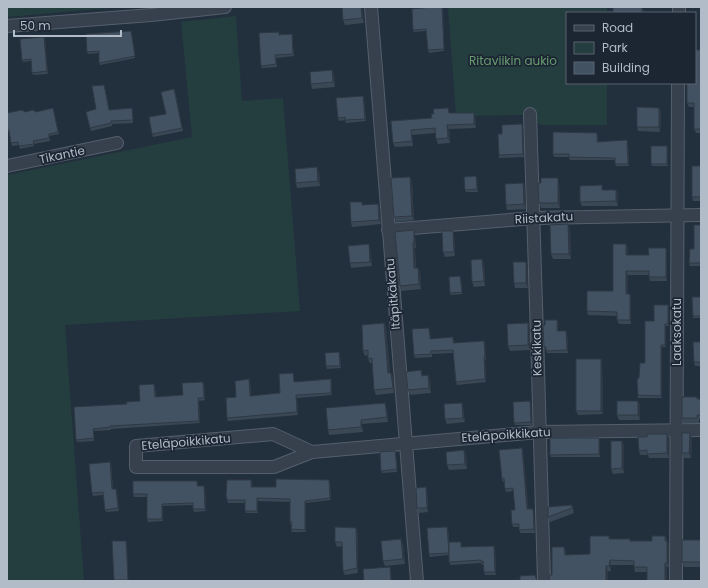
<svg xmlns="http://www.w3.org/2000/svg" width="708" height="588" font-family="Poppins,sans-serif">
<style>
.green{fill:#243d3f}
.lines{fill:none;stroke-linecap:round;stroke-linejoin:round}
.street-casing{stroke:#555f6c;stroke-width:14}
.street{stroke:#37414e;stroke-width:12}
.wall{fill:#3a4754}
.shaded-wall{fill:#2f3945}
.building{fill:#435262;stroke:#2f3945}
.labels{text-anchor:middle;stroke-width:3.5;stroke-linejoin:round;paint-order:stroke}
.park-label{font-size:12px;fill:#689b71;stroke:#1c2633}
.street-label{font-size:12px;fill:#b2bcc9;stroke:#1c2633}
</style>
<rect width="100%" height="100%" fill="#22303e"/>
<g class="green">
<path d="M7 7H120L7 17Z"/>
<path d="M448 7H607V13H567V83H607V125H541L523 115 456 116Z"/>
<path d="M236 16 242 101 283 98 300 311 65 325 84 581H7V175L192 137 181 22Z"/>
</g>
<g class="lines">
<defs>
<g id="street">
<path d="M371 7 417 581"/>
<path d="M679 13V7"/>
<path d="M7 26 151 15 225 7"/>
<path d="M530 114C536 270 539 425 544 581"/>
<path d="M7 166 117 143"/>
<path d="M388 230 534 218 701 215"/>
<path d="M312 452 273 434 136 446V467H274L312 452 539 432 701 430"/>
<path d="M676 581 678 83"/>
</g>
</defs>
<use href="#street" class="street-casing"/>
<use href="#street" class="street"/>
</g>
<g class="wall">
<path d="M342 7H362L364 23 345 25 343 20Z"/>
<path d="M443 9 444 51 429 53 428 50 426 31 414 32 413 30Z"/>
<path d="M131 33 135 58 100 65 99 63V53L88 54 87 52Z"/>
<path d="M280 34 292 36 294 56 276 58 277 67 262 68 261 66Z"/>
<path d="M44 37 45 39 48 74 33 75 32 73 31 61 23 62 22 60Z"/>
<path d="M701 50V133H696L694 129V107H689L687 103 695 83Z"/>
<path d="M332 70 334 75 335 87 312 89 311 84Z"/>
<path d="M105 87 109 110 132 108 133 111V123L112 124V126L91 131 90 128 96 109Z"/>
<path d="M175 91 183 131 153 137 152 134 166 114Z"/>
<path d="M363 96 364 99 366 121 346 123 345 120 339 121 338 118Z"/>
<path d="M659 108 661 112 660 132 638 131 637 127Z"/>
<path d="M54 111 59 134 49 136 50 141 34 144V146L20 149 19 145 12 146 9 132 7 133V113L25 112Z"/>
<path d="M450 112V113H474L475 117 476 128 449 129 450 143 438 144 436 139V133L412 135 413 146 395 147 393 143 391 121 432 118Z"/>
<path d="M523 127 524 157 499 158V155L502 134Z"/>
<path d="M598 135V142L628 143 629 166H616L615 164V160H570L569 157H554L553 154Z"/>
<path d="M668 148V166H652L651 164Z"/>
<path d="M701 166V201H693L692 197Z"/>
<path d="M319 172 320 186 297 188 296 183Z"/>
<path d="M477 178 478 192H466L465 190Z"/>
<path d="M412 182 414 220 396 222 394 217Z"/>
<path d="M523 183 525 188 526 209 507 210 506 205Z"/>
<path d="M559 183 560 208H541L539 203Z"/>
<path d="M603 190H616L618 194V206H582L580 202Z"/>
<path d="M378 204 380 208 381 224 352 227 351 222 363 205Z"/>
<path d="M701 225V266H690L689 263Z"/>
<path d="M570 229 571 259H553L551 254Z"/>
<path d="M453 231 454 235 455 256 445 257 443 252Z"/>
<path d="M415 235 416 248H415L416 268H418L420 272 421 289 401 291 400 286Z"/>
<path d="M628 248V255H649L666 248 667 252V281H650L649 277V275H628V294H630L631 298V324H619L617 320V316L588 315 587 311 613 291Z"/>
<path d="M370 249 372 266 351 268 350 263Z"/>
<path d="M484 264 485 286 474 287 472 282Z"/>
<path d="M528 267V288H515L514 283Z"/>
<path d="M460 276 461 279 462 294 451 295 450 293Z"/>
<path d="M701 297V318H693V316Z"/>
<path d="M668 305 669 307V326H666V347H662V398H638V395L639 378Z"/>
<path d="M557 320 558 322V331H566L567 333 568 353H547L546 349H545L544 347 545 325Z"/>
<path d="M384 323 386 328 390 373 393 378 394 393 376 395 374 390 372 363H370L368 359V355L365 356 363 351Z"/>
<path d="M528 323 529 328 530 350 510 351 508 346Z"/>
<path d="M430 331 431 339 454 340V343L484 341 485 344 486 360H485L486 382 457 385 456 382 453 353 432 354V357L415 358 414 355Z"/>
<path d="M701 342V366H695L694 362Z"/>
<path d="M339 352 340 355 341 368 327 369 326 366Z"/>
<path d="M601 359 602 362 603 414 578 415 576 411Z"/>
<path d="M293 373 294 376V382H332V395L297 398 298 415 228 421 227 418 236 397 250 382 251 396 280 393Z"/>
<path d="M423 375V376L428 375 430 380 431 393 410 395 408 390Z"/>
<path d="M204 384 205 400 199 401 200 423 111 429V430L94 431V441L77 442 76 440 127 404 140 401 155 386 156 397 183 395Z"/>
<path d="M697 397 698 399H701V419H699V423H684L682 418Z"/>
<path d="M638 401 640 405V420H619L617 415Z"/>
<path d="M531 403 532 425H515L514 423Z"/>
<path d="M387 408 388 422 362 424 363 432 329 435 328 430Z"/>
<path d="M463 408 465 422 447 424 445 419Z"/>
<path d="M669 438V458H649L648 455H640L639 451Z"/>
<path d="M692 438 691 458H684L682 453Z"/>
<path d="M600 440V457H551L550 455Z"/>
<path d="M622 441 624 446V473L613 474 611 469Z"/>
<path d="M522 448 523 451 528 509 534 512 535 533H520L519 527H513L512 524 515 510 513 491 506 492 505 489 504 482H503L502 479Z"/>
<path d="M395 451 396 454 397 472 382 473 381 471Z"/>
<path d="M466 455 467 469 449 470 447 465Z"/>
<path d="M110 462 111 464 113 489H116L117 491 119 511 106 512 105 510 103 495 93 496 92 493Z"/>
<path d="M251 480 252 482V487H276L330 482 331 500 306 503V532H292L291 529 292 524H290V502L258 501V513H246L245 511V503H228L226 497Z"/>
<path d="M198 483V486L205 488 206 511 194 512 193 509V505L163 506V521L148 522 147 519V497H134L133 494Z"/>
<path d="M427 492 428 512 419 513 417 508Z"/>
<path d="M572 505 574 513 550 522 548 517Z"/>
<path d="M448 529 449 542 462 545V547L495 549 496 575H485L484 572V565H482L481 563 451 565 449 562V555L430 557 429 554Z"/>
<path d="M358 532V573L345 575 343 571V546L337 547 335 542Z"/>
<path d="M609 536 610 539 631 541H652L665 536 669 545V567H667V581H647V572H635L634 567V565H611V571L552 575 566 551V555L590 554Z"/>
<path d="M701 540V567H684L682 562Z"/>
<path d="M126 541 127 543 128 581H114V580Z"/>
<path d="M403 544 405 564 385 566 383 561Z"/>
</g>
<g class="shaded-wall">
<path d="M361 7H362L364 23 362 18Z"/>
<path d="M442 7 443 9 444 51V49Z"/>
<path d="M642 7 644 10V13H642Z"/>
<path d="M44 37 45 39 48 74 47 71Z"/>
<path d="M332 70 334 75 335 87 333 82Z"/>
<path d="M363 96 364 99 366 121 365 119Z"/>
<path d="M132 108 133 111V123V120Z"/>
<path d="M659 108 661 112 660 132 659 127Z"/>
<path d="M474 113 475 117 476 128 474 124Z"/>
<path d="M522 124 523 127 524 157 523 154Z"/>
<path d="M447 125 449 129 450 143 448 138Z"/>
<path d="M627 140 628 143 629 166 628 164Z"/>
<path d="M667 146 668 148V166L667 164Z"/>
<path d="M317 167 319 172 320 186 318 181Z"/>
<path d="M476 176 477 178 478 192 477 189Z"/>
<path d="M410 177 412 182 414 220 412 216Z"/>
<path d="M558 178 559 183 560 208 558 203Z"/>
<path d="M523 183 525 188 526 209 524 204Z"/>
<path d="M616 190 618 194V206L616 201Z"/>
<path d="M378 204 380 208 381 224 379 220Z"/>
<path d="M568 224 570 229 571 259 569 254Z"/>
<path d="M414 230 415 235 416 248 414 243Z"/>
<path d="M453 231 454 235 455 256 454 252Z"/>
<path d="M413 243 415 248 416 273 414 268Z"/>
<path d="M369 244 370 249 372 266 370 262Z"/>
<path d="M626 244 628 248V259L626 255Z"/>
<path d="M666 248 667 252V281L666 277Z"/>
<path d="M482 259 484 264 485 286 484 281Z"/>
<path d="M526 262 528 267V288L526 283Z"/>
<path d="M418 268 420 272 421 289 419 284Z"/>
<path d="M626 271 628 275V298L626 294Z"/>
<path d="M630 294 631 298V324L630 320Z"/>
<path d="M668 305 669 307V326L668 324Z"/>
<path d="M384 323 386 328 390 378 388 373Z"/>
<path d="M528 323 529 328 530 350 528 345Z"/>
<path d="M665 324 666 326V347L665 345Z"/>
<path d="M566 331 567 333 568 353 567 350Z"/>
<path d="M484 341 485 344 486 360 485 357Z"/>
<path d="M661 345 662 347V398L661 396Z"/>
<path d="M339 352 340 355 341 368 340 366Z"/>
<path d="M484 357 485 360 486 382 485 379Z"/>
<path d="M601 359 602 362 603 414 601 411Z"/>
<path d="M391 373 393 378 394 393 393 388Z"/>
<path d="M428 375 430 380 431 393 429 388Z"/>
<path d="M249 379 250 382 251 399 250 396Z"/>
<path d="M331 379 332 382V395L331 393Z"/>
<path d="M203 382 204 384 205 400 204 398Z"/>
<path d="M296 395 297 398 298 415 297 412Z"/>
<path d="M198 398 199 401 200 423 199 421Z"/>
<path d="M530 401 531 403 532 425 531 422Z"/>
<path d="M638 401 640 405V420L638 415Z"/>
<path d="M385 403 387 408 388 422 387 417Z"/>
<path d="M462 403 463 408 465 422 463 418Z"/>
<path d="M361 420 362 424 363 432 361 427Z"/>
<path d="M690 433 692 438 691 458 689 453Z"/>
<path d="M667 434 669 438V458L667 453Z"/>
<path d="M599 438 600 440V457L599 454Z"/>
<path d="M622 441 624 446V473L622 468Z"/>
<path d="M522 448 523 451 529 513 527 509Z"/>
<path d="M464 450 466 455 467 469 465 464Z"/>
<path d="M110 462 111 464 113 492 112 489Z"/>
<path d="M329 480 330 482 331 500 330 498Z"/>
<path d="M204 486 205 488 206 511 205 509Z"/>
<path d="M426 487 427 492 428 512 427 508Z"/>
<path d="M116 489 117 491 119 511 118 508Z"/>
<path d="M257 498 258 501V513L257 511Z"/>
<path d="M305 501 306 503V532L305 530Z"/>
<path d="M162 504 163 506V521L162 519Z"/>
<path d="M533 509 534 512 535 533 534 529Z"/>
<path d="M447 527 448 529 450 555 449 553Z"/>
<path d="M356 528 358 532V573L357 568Z"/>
<path d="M401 539 403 544 405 564 403 559Z"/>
<path d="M126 541 127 543 128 581V580Z"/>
<path d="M667 541 669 545V567L667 563Z"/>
<path d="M494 546 495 549 496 575 495 572Z"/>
<path d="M564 547 566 551V560L565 555Z"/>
<path d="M610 560 611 565V571L609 566Z"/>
<path d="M665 563 667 567V581H665Z"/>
<path d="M606 566 608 571V581H606Z"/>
<path d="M390 567 391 570 392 581H391Z"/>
</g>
<g class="building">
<path d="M342 7H361L362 18 343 20Z"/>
<path d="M433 7H442L444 49 428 50 426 29 413 30 412 9Z"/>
<rect x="613" y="7" width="29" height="6"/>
<path d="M131 31 135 56 99 63V51L87 52 86 34Z"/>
<path d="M279 32V35L292 34 293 54 275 55 276 64 261 66 259 33Z"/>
<path d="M44 37 47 71 32 73 31 59 22 60 20 39Z"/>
<path d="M695 50H701V129H694V103H687V83H695Z"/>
<path d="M332 70 333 82 311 84 310 72Z"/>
<path d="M104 85 109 110 132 108 133 120 111 121V123L90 128 86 112 96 109 92 86Z"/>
<path d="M174 89 182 128 152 134 149 117 166 114 161 92Z"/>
<path d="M363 96 365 119 345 120V117L338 118 336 98Z"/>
<path d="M637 107 659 108V127H637Z"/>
<path d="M53 108 58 132 49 134V138L33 141 34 144 19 146 18 142 11 143 9 130H7V113L22 110 25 112 33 110 36 112Z"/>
<path d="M448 108 449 113H474V124L447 125 448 138 436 139 435 128 411 130 412 141 393 143 391 121 432 118 431 114H434L433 109Z"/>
<path d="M522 124 523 154 499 155 498 134H502V125Z"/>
<path d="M553 132 597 133V142L627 140 628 164H615V158L569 157V154H553Z"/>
<rect x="651" y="146" width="16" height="18"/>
<rect x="692" y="166" width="9" height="31"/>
<path d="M317 167 318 181 296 183 295 169Z"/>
<path d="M476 176 477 189 465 190 464 177Z"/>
<path d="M410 177 412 216 394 217 391 178Z"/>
<path d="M541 178H558V203H539L538 183H541Z"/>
<path d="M523 183 524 204 506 205 505 184Z"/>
<path d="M602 185V190H616V201L580 202V186Z"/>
<path d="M350 202H362V205L378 204 379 220 351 222Z"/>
<path d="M568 224 569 254H551L550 225Z"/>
<path d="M694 225H701V263H689L690 249H694Z"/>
<path d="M414 230V243H413L414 268H418L419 284 400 286 395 232Z"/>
<path d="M442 231H453L454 252H443Z"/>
<path d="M369 244 370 262 350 263 348 246Z"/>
<path d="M613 244H626V255H649L648 248H666V277H649V271H626V294H630V320H617V312L587 311V291H613Z"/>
<path d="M482 259 484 281 472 282 471 260Z"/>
<path d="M513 262H526V283H514Z"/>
<path d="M460 276 462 292 450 293 449 277Z"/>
<path d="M692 297H701V316H693Z"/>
<path d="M654 305H668V324H665V345H661V396L638 395 637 379 639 378 640 363H645V321H654Z"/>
<path d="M545 320H557V331H566L567 350 546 351V347H544L543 325H545Z"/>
<path d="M384 323 388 373H391L393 388 374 390 372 358 368 359V350L363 351 362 325Z"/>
<path d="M528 323V345L508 346 507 324Z"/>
<path d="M429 328 430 339 453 337V343L484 341 485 357H484L485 379 456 382 453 350 431 351V354L414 355 412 329Z"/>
<path d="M693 342H701V362H694Z"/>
<path d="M339 352 340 366H326L325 353Z"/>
<rect x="576" y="359" width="25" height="52"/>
<path d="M421 370 422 376 428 375 429 388 408 390 406 372Z"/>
<path d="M293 373 294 382 331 379V393L296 395 297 412 227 418 226 398 236 397 235 381 249 379 250 396 280 393 279 374Z"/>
<path d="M203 382 204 398H198L199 421 110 426V427L93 429 94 438 76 440 74 407 127 404 126 402 140 401 139 385 154 384 155 397 183 395 182 383Z"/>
<path d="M682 397H697V399H701V415H697V418H682Z"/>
<path d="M530 401 531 422 514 423 513 402Z"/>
<rect x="617" y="401" width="21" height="14"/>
<path d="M385 403 387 417 361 420V427L328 430 326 408Z"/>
<path d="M462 403 463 418 445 419 444 404Z"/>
<path d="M682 433H690L689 453H682Z"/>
<path d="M647 434H667V453L647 454V450L639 451 638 437H647Z"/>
<path d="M550 438H599V454L550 455Z"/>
<path d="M611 441H622V468L611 469Z"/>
<path d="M522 448 527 509H533L534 529 519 530V524H512L511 510H515L513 488 505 489 504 478 502 479 499 450Z"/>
<path d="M464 450 465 464 447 465 446 452Z"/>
<path d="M395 451 397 469 381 471 380 452Z"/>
<path d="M110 462 112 489H116L118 508 105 510 103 492 92 493 89 464Z"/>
<path d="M276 479 329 480 330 498 305 501V530L291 529 292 522H290V499L257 498V511H245V500H227V497H226L227 480H251V487H276Z"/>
<path d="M133 481H197V486H204L205 509H193V503L162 504V519H147V494H133Z"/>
<path d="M426 487 427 508H417L416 488Z"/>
<path d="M572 505V508L548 517V507Z"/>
<path d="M335 527 356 528 357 568 343 571 342 542H335Z"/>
<path d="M447 527 449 553 429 554 427 528Z"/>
<path d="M590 536H609V539H630V541H652V536H665V541H667V563H665V581H647V567H634V561L610 560 609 566H606V581H548L549 580 550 575H552V547H564L565 555 590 554Z"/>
<path d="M401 539 403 559 383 561 381 541Z"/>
<rect x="682" y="540" width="19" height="22"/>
<path d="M112 541H126L128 580H114Z"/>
<path d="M449 542H461V547L494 546 495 572H484L483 561 481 562V560L449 562Z"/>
<path d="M390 567 391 581H364L363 569Z"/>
<path d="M535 575 537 581H514V580H520V576Z"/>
</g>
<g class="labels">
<g class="park-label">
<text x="513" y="65">Ritaviikin aukio</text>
</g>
<g class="street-label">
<text transform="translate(62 155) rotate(-12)" y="4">Tikantie</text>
<text transform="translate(544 218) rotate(-3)" y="4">Riistakatu</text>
<text transform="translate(393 294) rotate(-95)" y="4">Itäpitkäkatu</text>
<text transform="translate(677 332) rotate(-90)" y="4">Laaksokatu</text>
<text transform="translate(537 348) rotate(-91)" y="4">Keskikatu</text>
<text transform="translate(506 435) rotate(-4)" y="4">Eteläpoikkikatu</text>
<text transform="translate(186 442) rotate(-5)" y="4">Eteläpoikkikatu</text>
</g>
</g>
<rect width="708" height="588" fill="none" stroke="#b2bcc9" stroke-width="16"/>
<rect x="566" y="12" width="130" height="72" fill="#1c2633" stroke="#58626f"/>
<rect x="574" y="25" width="20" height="6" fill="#37414e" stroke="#58626f"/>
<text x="602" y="32" font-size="12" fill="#b2bcc9">Road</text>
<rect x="574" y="42" width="20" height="12" fill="#243d3f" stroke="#58626f"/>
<text x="602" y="52" font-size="12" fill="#b2bcc9">Park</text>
<rect x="574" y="62" width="20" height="12" fill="#435262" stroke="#58626f"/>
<text x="602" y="72" font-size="12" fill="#b2bcc9">Building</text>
<path d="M14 30v6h107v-6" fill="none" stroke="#b2bcc9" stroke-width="2"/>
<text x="20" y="30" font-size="12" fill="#b2bcc9" stroke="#1c2633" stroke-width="3" paint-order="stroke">50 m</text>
</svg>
